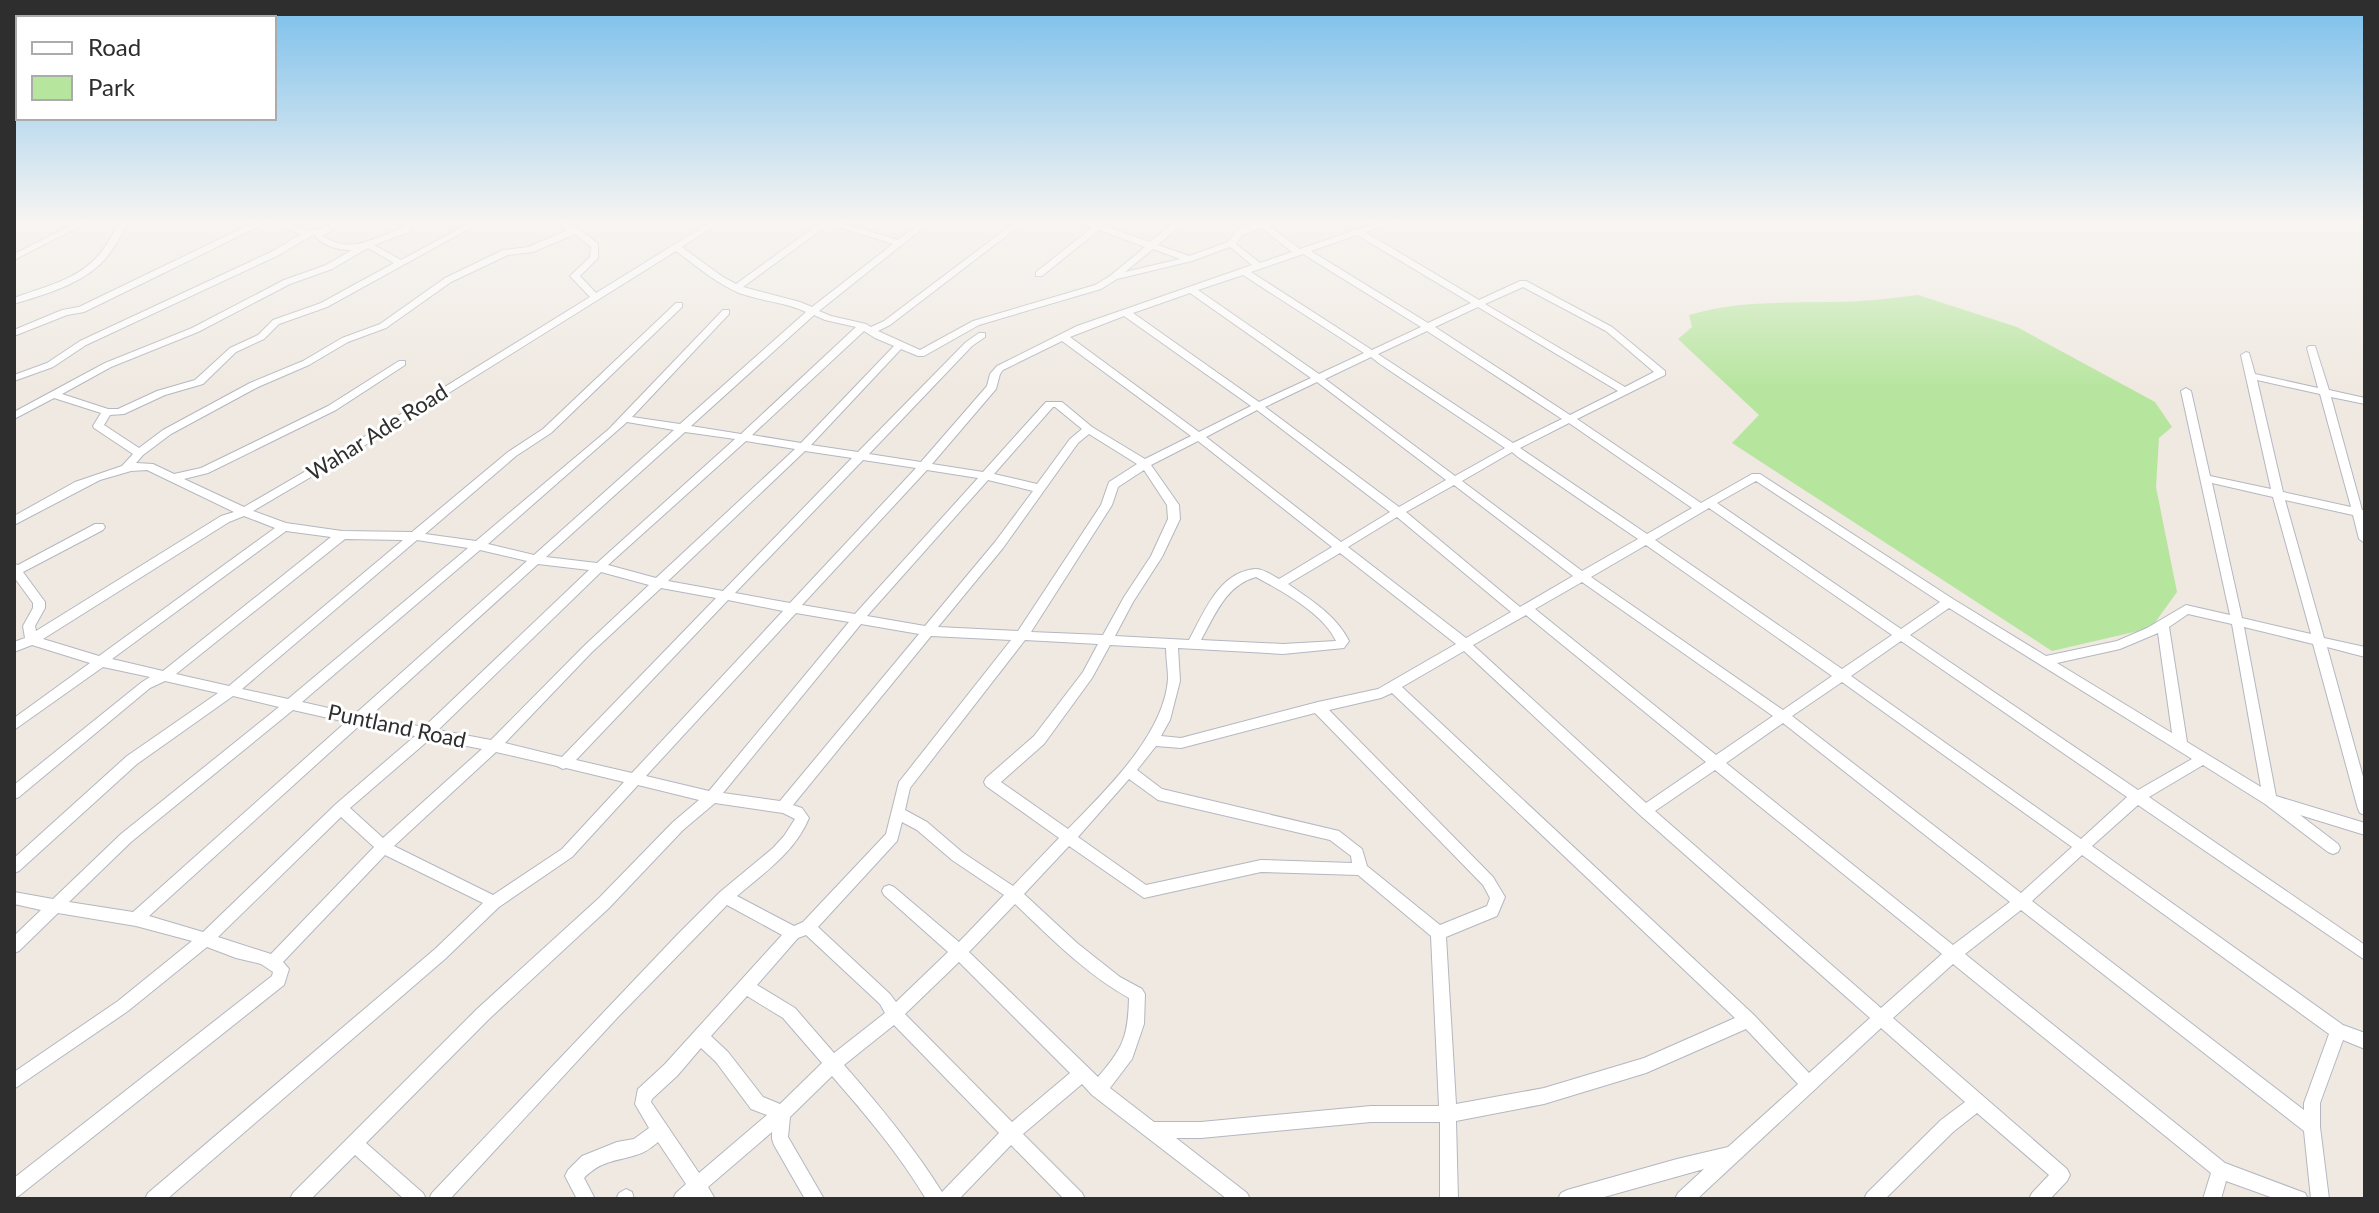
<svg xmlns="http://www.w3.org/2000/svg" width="2379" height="1213" font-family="Lato,sans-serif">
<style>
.green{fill:#b6e59e}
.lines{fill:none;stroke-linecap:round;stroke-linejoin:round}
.street-casing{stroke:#b4b7c1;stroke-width:2}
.street{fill:#fff;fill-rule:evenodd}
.labels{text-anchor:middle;stroke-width:6;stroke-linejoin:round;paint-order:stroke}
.street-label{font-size:22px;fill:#2e2e2e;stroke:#fff}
</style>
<rect width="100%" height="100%" fill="#efe9e1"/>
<path class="green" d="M1918 295 2017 327 2155 402 2172 427 2159 438 2156 487 2177 592 2151 628 2052 651 1732 443 1759 415 1678 339 1692 327 1689 315C1737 301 1781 303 1831 302 1860 302 1889 299 1918 295Z"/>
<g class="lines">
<defs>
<g id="street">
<path d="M82 220H92L14 260V254Z"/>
<path d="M123 220H131C122 232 116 246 106 258 84 284 45 294 14 304V298C43 287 77 280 98 256 108 245 113 231 123 220Z"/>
<path d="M259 220H277L309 231 320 229 338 220H348L323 236C352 255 373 238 402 228L406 220H414L409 232 374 245 401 260 475 220H485L327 307 279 324 264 339 236 352 203 384 165 395 124 414 110 415 104 425 139 448 163 430 250 383 303 361 342 338 380 324 445 278 503 250 528 247 568 230 545 222 544 220C566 220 582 230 598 244V258L580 276 596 293 714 220H723L682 247 723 277 736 284 824 220H833L898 240 924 220H933L819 311 831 316 866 324 871 327 884 321 1018 220H1027L890 325 878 331 920 350 973 321 1095 285 1110 276 1145 247 1099 230 1042 276H1036V272L1092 228 1075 222 1074 220H1085L1097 224 1102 220H1111L1104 226 1150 242 1177 220H1186L1158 245 1189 256 1228 242 1236 231 1251 220H1260L1256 224 1270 220H1281L1280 222 1269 226 1300 249 1385 220H1396L1395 222 1365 232 1479 300 1520 281H1526L1612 327 1665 371V375L1577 419 1701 503 1752 474H1760L1953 599 2046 656 2117 641 2147 628 2186 605 2230 615 2181 391 2186 388 2191 391 2210 476 2271 489 2241 355 2246 352 2249 353 2255 374 2318 388 2307 348 2309 346H2315L2329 390 2365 398V404L2331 397 2362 510H2365V543L2359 539 2353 515 2285 500 2324 638 2365 647V657L2327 647 2365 784V815L2360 813 2358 809 2313 644 2244 627 2276 796 2365 823V835L2300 815 2338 844 2340 848 2338 852 2333 854 2328 852 2265 804 2203 765 2149 797 2365 945V960L2138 805 2092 846 2343 1025 2365 1033V1049L2343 1040 2320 1103V1127L2329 1199H2311L2304 1131 2021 910 1965 954 2225 1163 2305 1193 2308 1199H2276L2226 1181 2221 1199H2203L2211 1173 1953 964 1893 1018 2067 1169 2070 1175 2067 1181 2050 1199H2029L2032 1193 2049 1175 1977 1113 1953 1132 1885 1199H1864L1867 1193 1941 1120 1965 1102 1881 1028 1697 1199H1675L1678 1193 1704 1169 1597 1199H1558L1561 1193 1567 1190 1677 1159 1728 1147 1798 1084 1746 1029 1646 1073 1544 1104 1456 1121 1458 1199H1440V1122H1371L1201 1138H1176L1247 1193 1250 1199H1227L1092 1095 1082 1084 1023 1134 1082 1193 1085 1199H1064L1011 1145 959 1199H926C899 1154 866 1115 832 1076L790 1117 788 1137 824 1199H805L774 1145 772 1139V1132L708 1187 715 1199H673L676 1193 686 1184 658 1142C652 1147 645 1153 636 1155 614 1162 602 1160 584 1178L595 1199H577L565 1176 568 1170 582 1156 617 1142 634 1139 649 1128 635 1104 638 1089 665 1064 782 935 727 905 617 1018 450 1199H429L432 1193 677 935 720 892 773 848 784 836 795 819 783 813 715 803 683 830 609 908 489 1019 366 1143 423 1193 426 1199H404L355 1155 311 1199H290L293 1193 477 1009 599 898 673 822 699 800 638 785 572 857 499 907 445 959 167 1199H145L148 1193 435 949 483 903 385 855 283 962 289 969 284 985 20 1195 14 1198V1178L272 976 273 972 261 964 236 958 207 947 128 1011 14 1089V1072L118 1001 192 941 136 926 58 913 19 951 14 953V936L41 910 14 904V892L53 899 121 834 279 707 233 696 137 764 19 871 14 873V858L127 756 218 693 165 681 150 688 19 797 14 799V785L142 682 150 677 103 667 14 730V718L90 663 32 645 14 652V642L25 638 23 626 33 608V603L14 577V564L18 565 95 524H103L105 527 103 530 23 572 45 602V608L35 626 36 631 221 516 234 512 147 470 131 471 100 480 14 525V516L75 482 122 466 133 454 94 428 93 426 101 413 54 398 14 419V412L105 363 192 328 284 280 326 265 352 250C338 250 323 246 314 235L311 236 279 255 86 345 53 367 14 381V375L47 363 80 341 273 251 301 234 268 222 84 312 67 315 14 336V330L62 310 79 307ZM829 224 893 244 812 307 800 302 743 287ZM1262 228 1292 252 1260 263 1236 244 1242 235ZM575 234 591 247 590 257 570 276 590 297 359 440 244 507 184 479 208 473 336 410 405 365V361H399L328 406 201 468 174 474 153 464 136 463 143 455 171 434 258 387 309 365 348 342 386 328 451 282 508 255 533 252ZM1357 235 1471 303 1428 323 1311 251ZM1230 247 1252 265 1077 326 997 366 990 374 987 386 921 462 869 454 972 346 985 337V333H979L966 342 858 452 811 445 901 349 918 356H924L979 325 1101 289 1117 279 1192 261ZM368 248 394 263 321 303 273 320 258 335 230 348 195 380 157 391 118 409H108L62 394 111 367 198 332 290 284 332 269ZM1153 249 1180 259 1125 272ZM676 251C696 266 716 283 739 293 761 301 785 302 806 312L680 424 632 417 729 314V310H723L609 429 476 541 425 534 516 456 551 433 682 307V303H676L543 429 508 452 412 532 342 531 286 523 253 511 367 444ZM1303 254 1421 327 1372 350 1251 272ZM1243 275 1364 353 1319 374 1198 290ZM1523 287 1606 331 1654 372 1625 387 1485 304ZM1190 293 1311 378 1259 402 1133 313ZM1478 307 1618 391 1570 415 1435 327ZM814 315 825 320 856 327 741 434 691 426ZM1124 316 1251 406 1199 432 1070 337ZM864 331 875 338 894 346 801 443 752 435ZM1427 331 1562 419 1513 443 1378 354ZM1062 341 1191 436 1145 459 1092 427 1062 402H1046L983 472 932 464 996 389 1000 374 1003 370ZM1371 357 1380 364 1505 448 1455 476 1325 379ZM2257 380 2320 394 2351 507 2283 492ZM1317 382 1446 480 1399 507 1265 407ZM1053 407H1055L1082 429 1070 439 1037 484 994 474ZM1257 410 1390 512 1341 542 1206 437ZM627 422 674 430 534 555 488 544ZM1569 423 1692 508 1647 534 1520 448ZM685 432 735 439 597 563 546 557ZM1089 434 1137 464 1109 482 1101 505 1018 631 938 627 1003 548 1078 443ZM746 441 795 449 656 578 608 565ZM1198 441 1332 547 1279 579C1272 575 1263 569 1256 569 1219 571 1204 613 1189 640L1115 636 1133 602 1162 557 1180 519 1179 505 1151 465ZM805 451 852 458 723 591 668 581ZM1512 452 1518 457 1638 539 1582 571 1462 481ZM863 460 916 468 790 603 735 593ZM927 470 978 478 855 614 802 605ZM1144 470 1167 505 1168 519 1151 556 1124 597 1103 635 1031 632 1112 505 1118 487ZM988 480 1033 491 995 542 925 626 867 616ZM1756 481 1940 602 1901 629 1717 503ZM2212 483 2273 497 2311 634 2242 618ZM1454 485 1573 576 1520 607 1406 512ZM1709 508 1892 635 1842 669 1655 540ZM244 516 275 528 99 656 43 639 229 522ZM1397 517 1511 612 1466 638 1348 547ZM286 531 331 537 163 671 112 659ZM345 539 403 540 229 686 176 674ZM417 540 468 548 288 699 242 689ZM1646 545 1832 676 1783 710 1591 577ZM480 550 527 561 355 714 302 702ZM1340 553 1456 644 1378 689 1318 702 1181 738 1161 736 1170 720 1180 681 1178 648 1283 654 1344 648 1349 641C1336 615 1311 600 1288 584ZM538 564 589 570 424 727 369 717ZM601 572 649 585 584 646 491 740 438 730ZM1256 577C1282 591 1324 614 1336 641L1283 644 1201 640C1215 615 1226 585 1256 577ZM1582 582 1773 716 1716 755 1535 609ZM661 588 716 598 562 757 505 743 592 652ZM728 600 783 611 632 773 576 760ZM1949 608 2192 759 2138 790 1910 635ZM796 613 849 622 709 791 646 776ZM2188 614 2232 624 2261 787 2187 742 2169 627ZM1526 615 1706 762 1646 803 1473 645ZM861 624 919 634 780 801 723 793ZM2158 633 2172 733 2057 663 2120 649ZM931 636 1011 640 899 782 886 834 803 922 794 926 737 896C764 873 795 852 809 818L802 808 793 805ZM1025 640 1098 644 1083 672 1034 736 986 778 984 782 986 786 1059 838 1013 886 962 852 927 822 905 810 910 788ZM1901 641 2127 797 2081 839 1851 676ZM1110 645 1166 648C1166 658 1168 669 1168 679 1164 735 1105 791 1068 829L1001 782 1044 744 1092 678ZM1464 651 1640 815 1870 1018 1809 1073 1754 1015 1402 687ZM1842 682 2072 847 2021 893 1792 716ZM1392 693 1735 1018 1644 1058 1544 1088 1456 1104 1446 937 1497 916 1505 897 1493 877 1329 710 1381 698ZM293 710 346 722 133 912 69 902 131 842ZM1315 713 1483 885 1490 898 1487 906 1440 925 1367 866 1362 849 1339 831 1162 789 1137 770 1156 746 1181 748ZM1783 723 2010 902 1953 945 1726 763ZM360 725 415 736 336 804 203 932 149 916ZM430 739 482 749 383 838 350 808ZM496 752 557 766 563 769 566 768 624 782 562 849 493 895 394 846ZM1715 770 1942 954 1881 1008 1655 811ZM1129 779 1158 800 1330 840 1351 856 1352 863 1261 860 1146 885 1078 837ZM341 817 374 847 271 954 218 937ZM902 822 917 830 952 860 1004 895 959 942 894 887 889 885 884 887 882 891 884 895 948 952 896 1002 890 994 818 927 897 841ZM1069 846 1144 898 1261 872 1358 875 1431 936 1439 1106H1371L1201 1122H1154L1110 1088 1132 1059 1144 1024 1145 994 1142 989 1120 977 1077 943 1024 894ZM2082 855 2329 1034 2304 1103V1110L2032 901ZM1015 904C1051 938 1086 974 1129 998 1128 1037 1123 1048 1098 1077L969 952ZM806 935 880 1004 885 1013 834 1053 795 1008 757 985 798 938ZM959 962 1070 1073 1012 1122 905 1014ZM747 996 783 1018 822 1063 780 1104 763 1097 728 1052 711 1036ZM894 1025 999 1133 942 1192C913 1146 880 1106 844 1065ZM701 1048 716 1062 751 1109 767 1115 699 1173 651 1102 652 1099 677 1076Z"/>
<path d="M626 1189 632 1192 634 1199H616L619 1193Z"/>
</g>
</defs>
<use href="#street" class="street-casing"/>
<use href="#street" class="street"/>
</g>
<linearGradient id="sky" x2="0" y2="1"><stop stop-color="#7abfeb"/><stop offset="0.57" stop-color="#f8f5f2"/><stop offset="1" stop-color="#f8f5f2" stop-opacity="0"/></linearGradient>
<rect width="2379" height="389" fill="url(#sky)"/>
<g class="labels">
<g class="street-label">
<text transform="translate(377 432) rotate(-32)" y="8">Wahar Ade Road</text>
<text transform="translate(397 726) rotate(12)" y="8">Puntland Road</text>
</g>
</g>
<rect width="2379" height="1213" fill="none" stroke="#2e2e2e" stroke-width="32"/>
<rect x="16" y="16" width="260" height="104" fill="#ffffff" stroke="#ababab" stroke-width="2"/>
<rect x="32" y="42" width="40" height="12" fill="#ffffff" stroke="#ababab" stroke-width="2"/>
<text x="88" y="56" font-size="24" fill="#2e2e2e">Road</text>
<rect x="32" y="76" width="40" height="24" fill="#b6e59e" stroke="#ababab" stroke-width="2"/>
<text x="88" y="96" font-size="24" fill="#2e2e2e">Park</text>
</svg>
